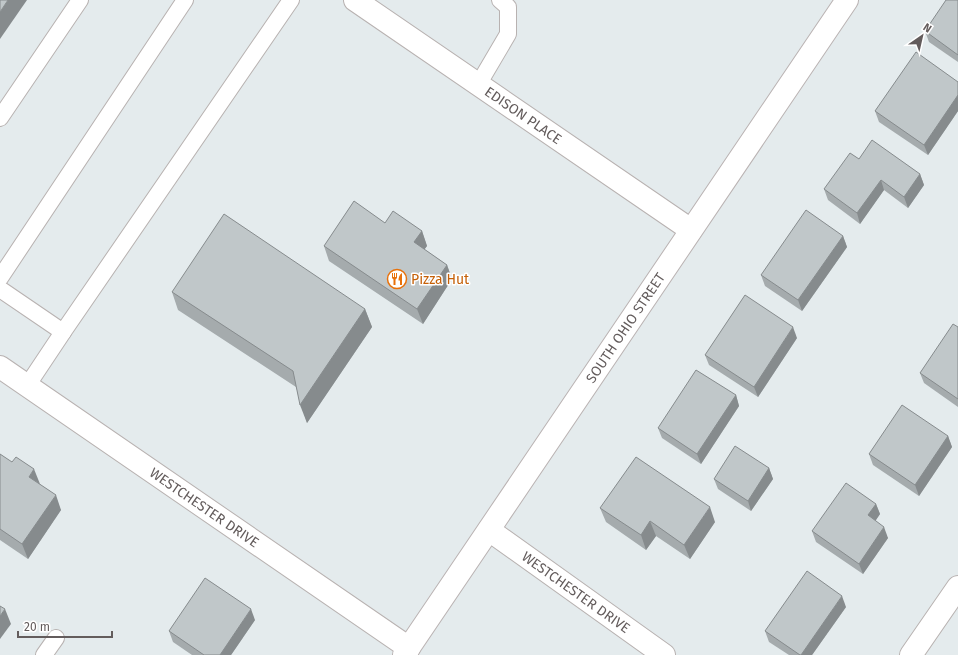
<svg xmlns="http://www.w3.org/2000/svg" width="958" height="655" font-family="'Fira Sans',sans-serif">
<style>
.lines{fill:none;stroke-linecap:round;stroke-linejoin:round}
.lane-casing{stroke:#b8b2b1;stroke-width:18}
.street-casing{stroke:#b8b2b1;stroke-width:24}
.secondary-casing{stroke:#bab3b3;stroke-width:24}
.lane{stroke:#fff;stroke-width:16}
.street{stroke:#fff;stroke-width:22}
.secondary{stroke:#fff;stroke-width:22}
.wall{fill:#a5abad}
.shaded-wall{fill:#868b8d}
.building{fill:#c0c7c9;stroke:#868b8d}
.labels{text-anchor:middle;stroke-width:3;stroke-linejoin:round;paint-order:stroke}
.street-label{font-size:14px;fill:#635c5c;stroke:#fff}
.food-label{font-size:14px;fill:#c56008;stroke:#fff;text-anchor:start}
</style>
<rect width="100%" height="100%" fill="#e4ebed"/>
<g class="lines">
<defs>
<g id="lane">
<path d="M478 85 508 34V7L500 0"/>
<path d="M0 118 80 0"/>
<path d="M0 278 185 0"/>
<path d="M0 289 63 332 27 386"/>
<path d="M63 332 291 0"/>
<path d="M44 655 56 638"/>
</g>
<g id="street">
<path id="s1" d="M355 0 691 230"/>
<path id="s2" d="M0 367 409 648"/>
<path id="s3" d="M489 530 664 655"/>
<path d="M911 655 958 587"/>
</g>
<g id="secondary">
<path id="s4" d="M404 655 847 0"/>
</g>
</defs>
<use href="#lane" class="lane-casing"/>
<use href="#street" class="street-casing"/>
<use href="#secondary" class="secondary-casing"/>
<use href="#lane" class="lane"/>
<use href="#street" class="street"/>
<use href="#secondary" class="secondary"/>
</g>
<g class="wall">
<path d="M958 0V62L929 42 925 31Z"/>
<path d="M958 82V111L928 155 879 122 875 111Z"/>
<path d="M859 159 920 174 924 185 908 208 884 190 860 224 828 200 824 189Z"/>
<path d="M385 223 422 231 427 246 424 249 447 265 452 279 423 324 329 261 324 246Z"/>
<path d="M843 236 847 247 802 311 765 286 761 275Z"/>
<path d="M172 292 365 309 372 327 307 423 296 387 178 310Z"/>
<path d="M958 327V407L924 383 920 373Z"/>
<path d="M797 338 758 397 709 365 705 355Z"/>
<path d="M736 395 739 406 701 464 662 438 658 428Z"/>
<path d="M948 436 952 447 919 496 873 465 869 454Z"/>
<path d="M0 454 40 484 61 510 28 559 0 540Z"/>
<path d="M769 468 773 479 751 511 718 489 714 479Z"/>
<path d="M876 504 880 514 875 521 888 538 863 574 816 542 812 531Z"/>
<path d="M600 508 715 522 690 559 656 536 646 550 606 522Z"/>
<path d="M846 607 812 655H789L769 642 765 631Z"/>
<path d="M255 620 231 655H192L173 642 169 631Z"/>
</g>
<g class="shaded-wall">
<path d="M8 0H27L0 39V12Z"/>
<path d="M958 95V111L928 155 924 145Z"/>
<path d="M920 174 924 185 908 208 904 197Z"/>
<path d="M881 180 884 190 860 224 857 213Z"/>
<path d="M422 231 427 246 419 257 414 242Z"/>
<path d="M843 236 847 247 802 311 798 300Z"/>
<path d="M447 265 452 279 423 324 417 309Z"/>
<path d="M365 309 372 327 307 423 300 405Z"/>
<path d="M793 327 797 338 758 397 754 387Z"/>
<path d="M736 395 739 406 701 464 697 454Z"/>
<path d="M948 436 952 447 919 496 915 485Z"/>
<path d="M769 468 773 479 751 511 748 501Z"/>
<path d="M34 469 40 484 29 477Z"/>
<path d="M56 495 61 510 28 559 22 544Z"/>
<path d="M876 504 880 514 872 526 868 515Z"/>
<path d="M710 507 715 522 690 559 684 545Z"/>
<path d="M650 521 656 536 646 550 641 535Z"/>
<path d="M884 527 888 538 863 574 859 564Z"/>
<path d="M842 596 846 607 812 655H801Z"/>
<path d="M5 609 11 624 0 639V616Z"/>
<path d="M251 609 255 620 231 655H220Z"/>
</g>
<g class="building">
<path d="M0 0H8L0 12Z"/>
<path d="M946 0H958V55L925 31Z"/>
<path d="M916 52 958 82V95L924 145 875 111Z"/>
<path d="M872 140 920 174 904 197 881 180 857 213 824 189 850 153 859 159Z"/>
<path d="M354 201 385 223 393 211 422 231 414 242 447 265 417 309 324 246Z"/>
<path d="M806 210 843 236 798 300 761 275Z"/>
<path d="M224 214 365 309 300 405 293 371 172 292Z"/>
<path d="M745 295 793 327 754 387 705 355Z"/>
<path d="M953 324 958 327V399L920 373Z"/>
<path d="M696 370 736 395 697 454 658 428Z"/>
<path d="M902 405 948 436 915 485 869 454Z"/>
<path d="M735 446 769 468 748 501 714 479Z"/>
<path d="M0 454 12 462 16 457 34 469 29 477 56 495 22 544 0 529Z"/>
<path d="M636 457 710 507 684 545 650 521 641 535 600 508Z"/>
<path d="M846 483 876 504 868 515 884 527 859 564 812 531Z"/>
<path d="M807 571 842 596 801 655H800L765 631Z"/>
<path d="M205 578 251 609 220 655H204L169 631Z"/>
<path d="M0 606 5 609 0 616Z"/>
</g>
<defs>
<symbol id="restaurant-ring" viewBox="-11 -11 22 22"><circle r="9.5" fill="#fff" stroke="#e8710a" stroke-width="1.5"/><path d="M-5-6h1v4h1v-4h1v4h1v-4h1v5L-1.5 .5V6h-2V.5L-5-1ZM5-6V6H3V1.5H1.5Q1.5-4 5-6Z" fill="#e8710a"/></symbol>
</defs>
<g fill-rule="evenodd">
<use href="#restaurant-ring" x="386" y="268" width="22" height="22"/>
</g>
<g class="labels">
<g class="street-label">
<text dy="5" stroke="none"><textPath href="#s1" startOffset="204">EDISON PLACE</textPath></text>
<text dy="5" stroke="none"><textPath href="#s4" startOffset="395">SOUTH OHIO STREET</textPath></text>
<text dy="5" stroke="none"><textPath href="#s2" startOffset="248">WESTCHESTER DRIVE</textPath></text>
<text dy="5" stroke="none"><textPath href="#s3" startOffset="107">WESTCHESTER DRIVE</textPath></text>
</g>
<g class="food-label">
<text x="411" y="284">Pizza Hut</text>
</g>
</g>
<g transform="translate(922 36) rotate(34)" stroke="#ffffff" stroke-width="3" paint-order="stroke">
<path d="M0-3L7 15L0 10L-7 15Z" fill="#635c5c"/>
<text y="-6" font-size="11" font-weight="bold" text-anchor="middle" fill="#635c5c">N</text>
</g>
<path d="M18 631v6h94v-6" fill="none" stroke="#635c5c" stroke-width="2"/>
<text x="24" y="631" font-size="12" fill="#635c5c" stroke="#ffffff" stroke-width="3" paint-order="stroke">20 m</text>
</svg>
